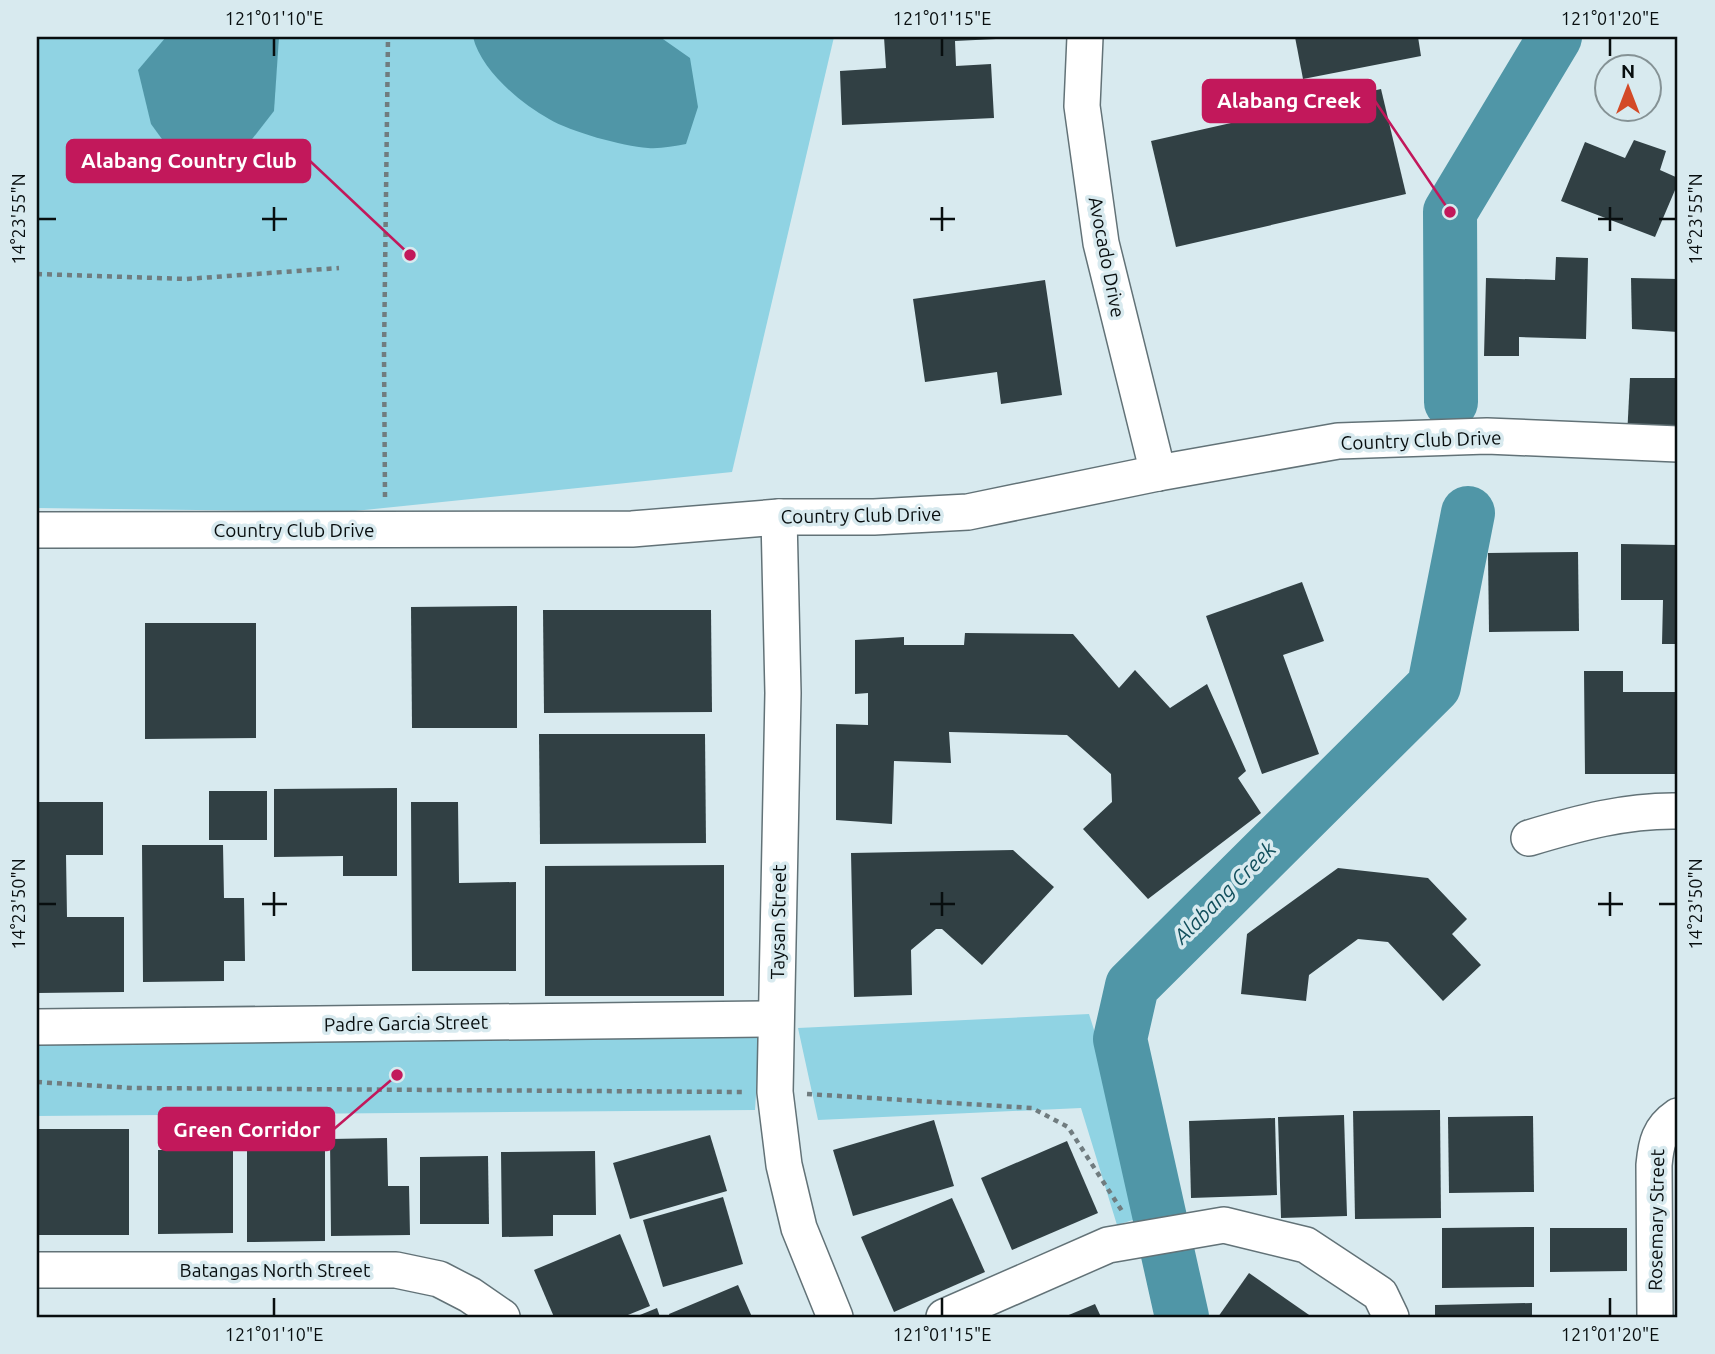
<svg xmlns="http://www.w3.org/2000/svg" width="1715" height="1354" font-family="Ubuntu,sans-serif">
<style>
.green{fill:#90d3e3}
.water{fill:#5096a7}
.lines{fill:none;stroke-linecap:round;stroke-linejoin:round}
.river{stroke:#5096a7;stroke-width:54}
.building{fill:#314044}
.minor-casing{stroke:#627277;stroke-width:38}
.path{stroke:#707c7f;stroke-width:4.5;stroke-dasharray:5 5;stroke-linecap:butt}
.minor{stroke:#fff;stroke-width:35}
.ticks{fill:none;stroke:#080e0f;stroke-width:2.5}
.labels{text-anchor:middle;stroke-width:7;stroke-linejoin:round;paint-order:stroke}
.street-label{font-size:19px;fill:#080e0f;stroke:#d8eaef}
.water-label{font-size:21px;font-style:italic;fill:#124f5c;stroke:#d8eaef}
.leader{fill:none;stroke:#c2185b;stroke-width:2.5}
.callout-dot{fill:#c2185b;stroke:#d8eaef;stroke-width:2.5}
.callout{fill:#c2185b;stroke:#c2185b;stroke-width:2.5}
.callout-label{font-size:21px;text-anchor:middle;font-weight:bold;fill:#fff}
.neatline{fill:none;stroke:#080e0f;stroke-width:2.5}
.ticks-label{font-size:18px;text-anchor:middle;fill:#080e0f}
</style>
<rect width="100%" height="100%" fill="#d8eaef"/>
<g class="green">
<path d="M37 37H834L732 472 345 512 37 508Z"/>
<path d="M1089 1014 1152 1214 1117 1225 1081 1108 818 1120 798 1028Z"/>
<path d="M760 1033 755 1110 37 1116V1041Z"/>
</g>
<g class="water">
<path d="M166 37H279L274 111 242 152 200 169 175 157 151 124 138 70Z"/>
<path d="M473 37H660L690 58 698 107 686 144C674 146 660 149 648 148 622 146 571 132 549 119 520 103 481 70 473 37Z"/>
</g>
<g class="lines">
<g class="river">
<path d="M1451 402 1450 212 1555 37"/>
<path d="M1182 1317 1120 1039 1132 986 1434 686 1468 513"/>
</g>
</g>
<g class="building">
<path d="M884 37H996V39L955 41 956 66 991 64 994 118 842 125 840 71 886 68Z"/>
<path d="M1295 37H1418L1421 56 1303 79Z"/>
<path d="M1381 89 1406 194 1176 247 1151 141Z"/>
<path d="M1634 140 1666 151 1660 170 1678 178V183L1655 237 1561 201 1585 142 1625 158Z"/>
<path d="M1556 257 1588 258 1586 339 1519 337V356H1484L1486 278 1555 280Z"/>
<path d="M1631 278 1678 279V332L1632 329Z"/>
<path d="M1045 280 1062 395 1001 404 997 372 925 382 913 299Z"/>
<path d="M1630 378H1678V437H1627Z"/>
<path d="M1621 544 1678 545V644H1662L1663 600H1621Z"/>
<path d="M1578 552 1579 631 1489 632 1488 553Z"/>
<path d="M1302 582 1324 641 1283 655 1319 754 1262 774 1206 616Z"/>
<path d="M517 606V728H412L411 607Z"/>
<path d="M543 610H711L712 712 544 713Z"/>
<path d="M145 623H256V738L145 739Z"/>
<path d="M965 633 1073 634 1119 688 1135 670 1170 708 1207 684 1246 771 1238 778 1261 813 1148 899 1083 829 1112 802 1111 774 1067 735 949 732 951 763 894 761 892 824 836 820V724L868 725V693L855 694V640L904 637V645H964Z"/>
<path d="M1584 671H1623V692H1678V774H1585Z"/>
<path d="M539 734H705L706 843 540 844Z"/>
<path d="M397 788V876H343V856L274 857V789Z"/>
<rect x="209" y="791" width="58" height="49"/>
<path d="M37 802H103V855H66L67 917H124V992L37 993Z"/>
<path d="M411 802H458L459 883 516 882V971H412Z"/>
<path d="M142 845H223L224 898H244L245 961H224V981L143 982Z"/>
<path d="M1013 850 1054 887 982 965 942 929H936L911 950 912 995 854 997 851 853Z"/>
<path d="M724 865V996H545V866Z"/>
<path d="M1338 868 1428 878 1467 919 1452 934 1481 965 1443 1001 1388 942 1358 939 1309 975 1306 1001 1241 994 1247 934Z"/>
<path d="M1440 1110 1441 1218 1355 1219 1353 1111Z"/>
<path d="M1344 1115 1347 1216 1281 1218 1278 1117Z"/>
<path d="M1533 1116 1534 1192 1449 1193 1448 1117Z"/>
<path d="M1275 1118 1277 1195 1191 1198 1189 1121Z"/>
<path d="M934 1120 954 1186 853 1216 833 1150Z"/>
<rect x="37" y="1129" width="92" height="106"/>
<path d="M710 1135 727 1191 630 1219 613 1163Z"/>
<path d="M387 1138 388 1186H409L410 1235 331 1236 330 1139Z"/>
<path d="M1067 1141 1098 1213 1012 1250 981 1178Z"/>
<path d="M247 1144H325V1241L247 1242Z"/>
<path d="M158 1150H233V1233L158 1234Z"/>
<path d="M595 1151 596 1215H553V1236L502 1237 501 1152Z"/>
<path d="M488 1156 489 1224H420V1157Z"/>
<path d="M723 1197 743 1264 663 1287 643 1220Z"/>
<path d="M952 1198 985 1272 894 1312 861 1237Z"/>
<path d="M1534 1227V1287L1442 1288V1228Z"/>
<path d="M1550 1228H1627V1271L1550 1272Z"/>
<path d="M620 1234 650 1306 623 1317H554L534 1270Z"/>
<path d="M1249 1273 1312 1317H1218Z"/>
<path d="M738 1285 752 1317H670L669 1314Z"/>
<path d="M1532 1303V1317H1435V1305Z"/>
<path d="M1095 1304 1101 1317H1064Z"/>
<path d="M657 1308 660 1317H635Z"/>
</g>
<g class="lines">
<defs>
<g id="minor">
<path d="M1085 37 1082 106 1101 243 1158 473"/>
<path d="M779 517 783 693 775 1092 784 1165 799 1228 835 1317"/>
<path d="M37 530 632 529 779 517H874L968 512 1158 473 1338 441 1487 436 1678 444"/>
<path d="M1529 838C1579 823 1626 810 1678 811"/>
<path d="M37 1027 775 1019"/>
<path d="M37 1270H396L439 1279 470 1295 502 1317"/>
<path d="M944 1317 1108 1245 1224 1225 1306 1245 1380 1294 1391 1317"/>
<path d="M1655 1317 1654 1165C1656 1143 1659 1129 1678 1116"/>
</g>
</defs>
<use href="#minor" class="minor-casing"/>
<g class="path">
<path d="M37 274 186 279 339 268"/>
<path d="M385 497 384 353 388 37"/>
<path d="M37 1082 132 1088 743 1092"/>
<path d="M807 1094 1032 1108 1068 1127 1122 1211"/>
</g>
<use href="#minor" class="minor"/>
</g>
<path class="ticks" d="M274 38V56M942 38V56M1610 38V56M274 207V231M942 207V231M1610 207V231M38 219H56M262 219H287M930 219H955M1598 219H1623M1659 219H1676M274 892V916M942 892V916M1610 892V916M38 904H56M262 904H287M930 904H955M1598 904H1623M1659 904H1676M274 1298V1316M942 1298V1316M1610 1298V1316"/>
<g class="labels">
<g class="street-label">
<text transform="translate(1107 257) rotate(79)" y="7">Avocado Drive</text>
<text transform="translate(1421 440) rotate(-2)" y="7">Country Club Drive</text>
<text transform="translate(861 515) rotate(-1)" y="7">Country Club Drive</text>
<text x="294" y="537">Country Club Drive</text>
<text transform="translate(778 922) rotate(-89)" y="7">Taysan Street</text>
<text transform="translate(406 1023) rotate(-1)" y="7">Padre Garcia Street</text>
<text transform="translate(1656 1220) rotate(-89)" y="7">Rosemary Street</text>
<text x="275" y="1277">Batangas North Street</text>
</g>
<g class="water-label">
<text transform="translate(1225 893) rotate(-45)" y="7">Alabang Creek</text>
</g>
</g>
<path class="leader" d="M1450 212L1375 101M410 255L310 161M397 1075L334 1129"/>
<g class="callout-dot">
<circle cx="1450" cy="212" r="7"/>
<circle cx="410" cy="255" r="7"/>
<circle cx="397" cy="1075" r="7"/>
</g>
<g class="callout">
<rect x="1203" y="80" width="172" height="42" rx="7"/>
<rect x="67" y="140" width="243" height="42" rx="7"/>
<rect x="159" y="1108" width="175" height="42" rx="7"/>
</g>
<g class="callout-label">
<text x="1289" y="108">Alabang Creek</text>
<text x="189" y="168">Alabang Country Club</text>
<text x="247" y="1137">Green Corridor</text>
</g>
<rect width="1715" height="1354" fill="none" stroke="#d8eaef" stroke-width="77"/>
<g transform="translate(1628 88)"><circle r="33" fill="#d8eaef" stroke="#859295" stroke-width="2"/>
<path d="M0-5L12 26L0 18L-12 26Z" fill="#d34926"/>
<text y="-10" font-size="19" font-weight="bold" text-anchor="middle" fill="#080e0f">N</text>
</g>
<rect x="38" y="38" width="1638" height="1278" class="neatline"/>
<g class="ticks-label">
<text x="274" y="25">121°01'10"E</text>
<text x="942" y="25">121°01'15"E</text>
<text x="1610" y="25">121°01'20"E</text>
<text transform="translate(19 219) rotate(-90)" y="6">14°23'55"N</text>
<text transform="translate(1696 219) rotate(-90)" y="6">14°23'55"N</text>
<text transform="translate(19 904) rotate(-90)" y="6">14°23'50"N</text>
<text transform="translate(1696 904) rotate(-90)" y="6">14°23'50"N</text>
<text x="274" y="1341">121°01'10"E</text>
<text x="942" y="1341">121°01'15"E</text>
<text x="1610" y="1341">121°01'20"E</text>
</g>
</svg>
